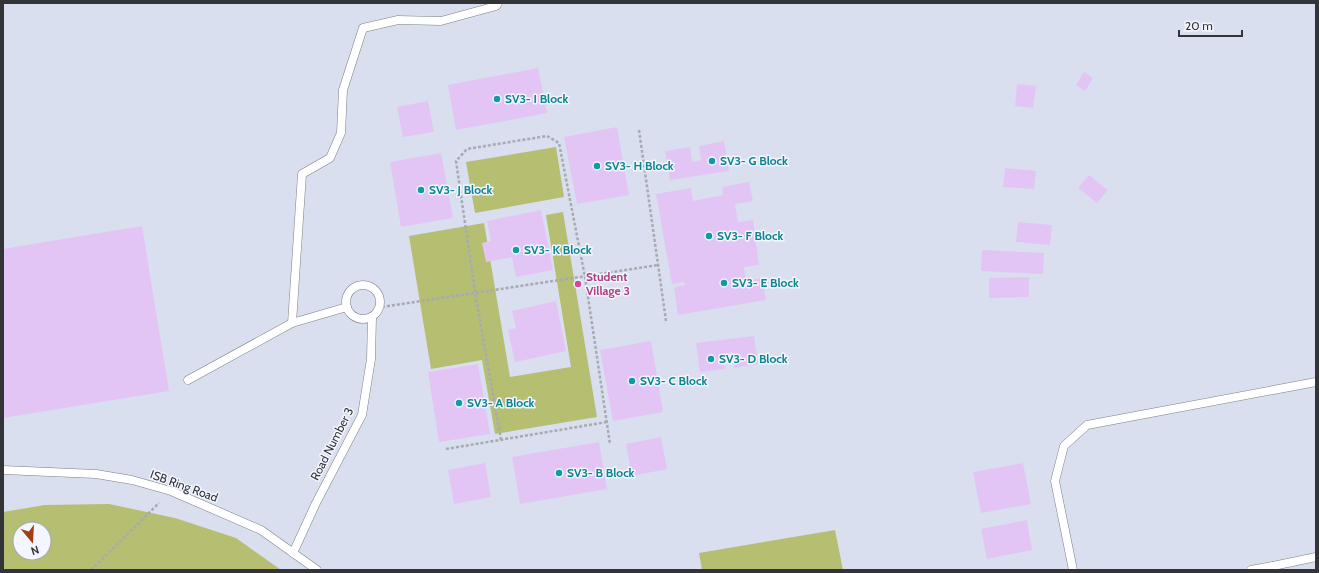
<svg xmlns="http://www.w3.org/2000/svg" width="1319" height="573" font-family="Cabin,sans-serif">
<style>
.built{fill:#d9dfee;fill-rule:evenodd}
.green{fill:#b6be72;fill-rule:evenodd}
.building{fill:#e3c5f5}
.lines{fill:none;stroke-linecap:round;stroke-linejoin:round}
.service-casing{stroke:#7c7f86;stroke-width:9}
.path{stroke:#a7aab1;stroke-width:2.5;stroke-dasharray:3 2;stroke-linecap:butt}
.service{stroke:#fff;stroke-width:8}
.culture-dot{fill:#0f9aa8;stroke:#f3f6fe;stroke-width:1.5}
.hotel-dot{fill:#d1479c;stroke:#f3f6fe;stroke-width:1.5}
.labels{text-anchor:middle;stroke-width:3;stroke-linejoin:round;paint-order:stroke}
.culture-label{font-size:12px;font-weight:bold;fill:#0d838f;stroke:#f3f6fe;text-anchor:start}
.hotel-label{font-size:12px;font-weight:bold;fill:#b23c85;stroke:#f3f6fe;text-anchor:start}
.street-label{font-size:12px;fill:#333437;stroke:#f3f6fe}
</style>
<rect width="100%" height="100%" fill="#e5e9f1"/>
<path class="built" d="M3 3H1316V570H3ZM20 529H44V553H20Z"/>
<g class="green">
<path d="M556 147 564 197 475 213 466 162Z"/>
<path d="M563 212 597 417 495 434 482 360 431 369 409 236 484 223 510 377 571 367 546 215Z"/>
<path d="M109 504 175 518 236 538 281 570H3V512L45 505ZM20 529H44V553H20Z"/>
<path d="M835 530 843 570H702L699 553Z"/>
</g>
<g class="building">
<path d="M538 68 547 113 456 130 448 85Z"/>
<path d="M1084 72 1093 78 1085 91 1076 85Z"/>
<path d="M1017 84 1036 86 1033 108 1015 106Z"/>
<path d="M428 101 434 132 403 137 397 107Z"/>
<path d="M617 127 629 195 577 204 564 137Z"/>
<path d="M724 141 729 171 670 180 665 151 690 147 692 162 701 160 699 146Z"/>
<path d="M441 153 453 218 401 227 390 162Z"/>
<path d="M1005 168 1036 171 1034 189 1003 187Z"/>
<path d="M1089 175 1108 190 1097 203 1078 188Z"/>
<path d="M749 182 753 201 735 204 738 222 753 220 759 265 744 267 746 281 762 278 766 300 678 315 674 287 685 285 684 282 672 284 656 194 691 188 693 201 723 195 722 187Z"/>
<path d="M541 210 553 270 516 277 512 257 486 262 482 243 491 241 487 221Z"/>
<path d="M1018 222 1052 225 1050 245 1016 242Z"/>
<path d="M142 226 169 391 3 418V249Z"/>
<path d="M982 250 1044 253 1043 274 981 271Z"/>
<path d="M1029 277V297L989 298V278Z"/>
<path d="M556 301 566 351 515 362 508 330 516 328 512 311Z"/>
<path d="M754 336 758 364 734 368 732 352 723 354 725 369 700 372 696 343Z"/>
<path d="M651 341 663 412 613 421 600 350Z"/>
<path d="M478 364 490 434 439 442 428 372Z"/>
<path d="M661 437 667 469 632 476 626 444Z"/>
<path d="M599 442 607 489 520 504 512 457Z"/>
<path d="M485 463 491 497 454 504 448 470Z"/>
<path d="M1023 463 1031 504 981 513 973 472Z"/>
<path d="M1027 520 1032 550 987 559 981 529Z"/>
</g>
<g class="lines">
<defs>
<g id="service">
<circle cx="363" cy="302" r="17"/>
<path d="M292 323 347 307"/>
<path d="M188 380 292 323 302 174 330 158 341 133 343 90 363 28 398 20 441 21 496 6 498 3"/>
<path d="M3 470 96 474 132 480 171 491 261 530 317 570"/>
<path d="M293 553 316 503 362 415 371 359 372 317"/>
<path d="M1073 570 1055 481 1064 446 1087 425 1316 382"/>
<path d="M1251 570 1273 566"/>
<path d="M1274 570 1273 566 1316 557"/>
</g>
</defs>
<use href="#service" class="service-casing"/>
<g class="path">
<path d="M639 130 666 321"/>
<path d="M382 307 658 265"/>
<path d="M501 440 475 292 456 161 467 149 547 136 559 143 585 277 610 444"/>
<path d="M446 449 607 422"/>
<path d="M91 570 159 503"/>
</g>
<use href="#service" class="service"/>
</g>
<g class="culture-dot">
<circle cx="497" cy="99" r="4"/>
<circle cx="712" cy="161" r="4"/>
<circle cx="597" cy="166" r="4"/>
<circle cx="421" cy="190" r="4"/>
<circle cx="709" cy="236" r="4"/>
<circle cx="516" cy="250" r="4"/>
<circle cx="724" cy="283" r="4"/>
<circle cx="711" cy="359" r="4"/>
<circle cx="632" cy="381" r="4"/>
<circle cx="459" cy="403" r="4"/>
<circle cx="559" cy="473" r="4"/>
</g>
<circle class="hotel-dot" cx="578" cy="284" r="4"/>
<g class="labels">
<g class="culture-label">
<text x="505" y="103">SV3- I Block</text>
<text x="720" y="165">SV3- G Block</text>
<text x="605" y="170">SV3- H Block</text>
<text x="429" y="194">SV3- J Block</text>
<text x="717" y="240">SV3- F Block</text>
<text x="524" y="254">SV3- K Block</text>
<text x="732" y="287">SV3- E Block</text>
<text x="719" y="363">SV3- D Block</text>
<text x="640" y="385">SV3- C Block</text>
<text x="467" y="407">SV3- A Block</text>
<text x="567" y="477">SV3- B Block</text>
</g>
<g class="hotel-label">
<text x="586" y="281">Student<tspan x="586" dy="14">Village 3</tspan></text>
</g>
<g class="street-label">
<text transform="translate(332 444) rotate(-63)" y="4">Road Number 3</text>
<text transform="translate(184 486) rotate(20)" y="4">ISB Ring Road</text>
</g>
</g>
<rect width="1319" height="573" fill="none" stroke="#333437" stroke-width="8"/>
<g transform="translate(32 541) rotate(162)"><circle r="19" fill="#f3f6fe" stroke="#a6a8ae"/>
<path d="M0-3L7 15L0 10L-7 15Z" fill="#a33f0e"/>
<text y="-6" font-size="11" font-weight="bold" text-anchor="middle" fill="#333437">N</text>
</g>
<path d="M1179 30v6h63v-6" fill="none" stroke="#333437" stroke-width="2"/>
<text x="1185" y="30" font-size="12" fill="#333437" stroke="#f3f6fe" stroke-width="3" paint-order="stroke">20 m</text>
</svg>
